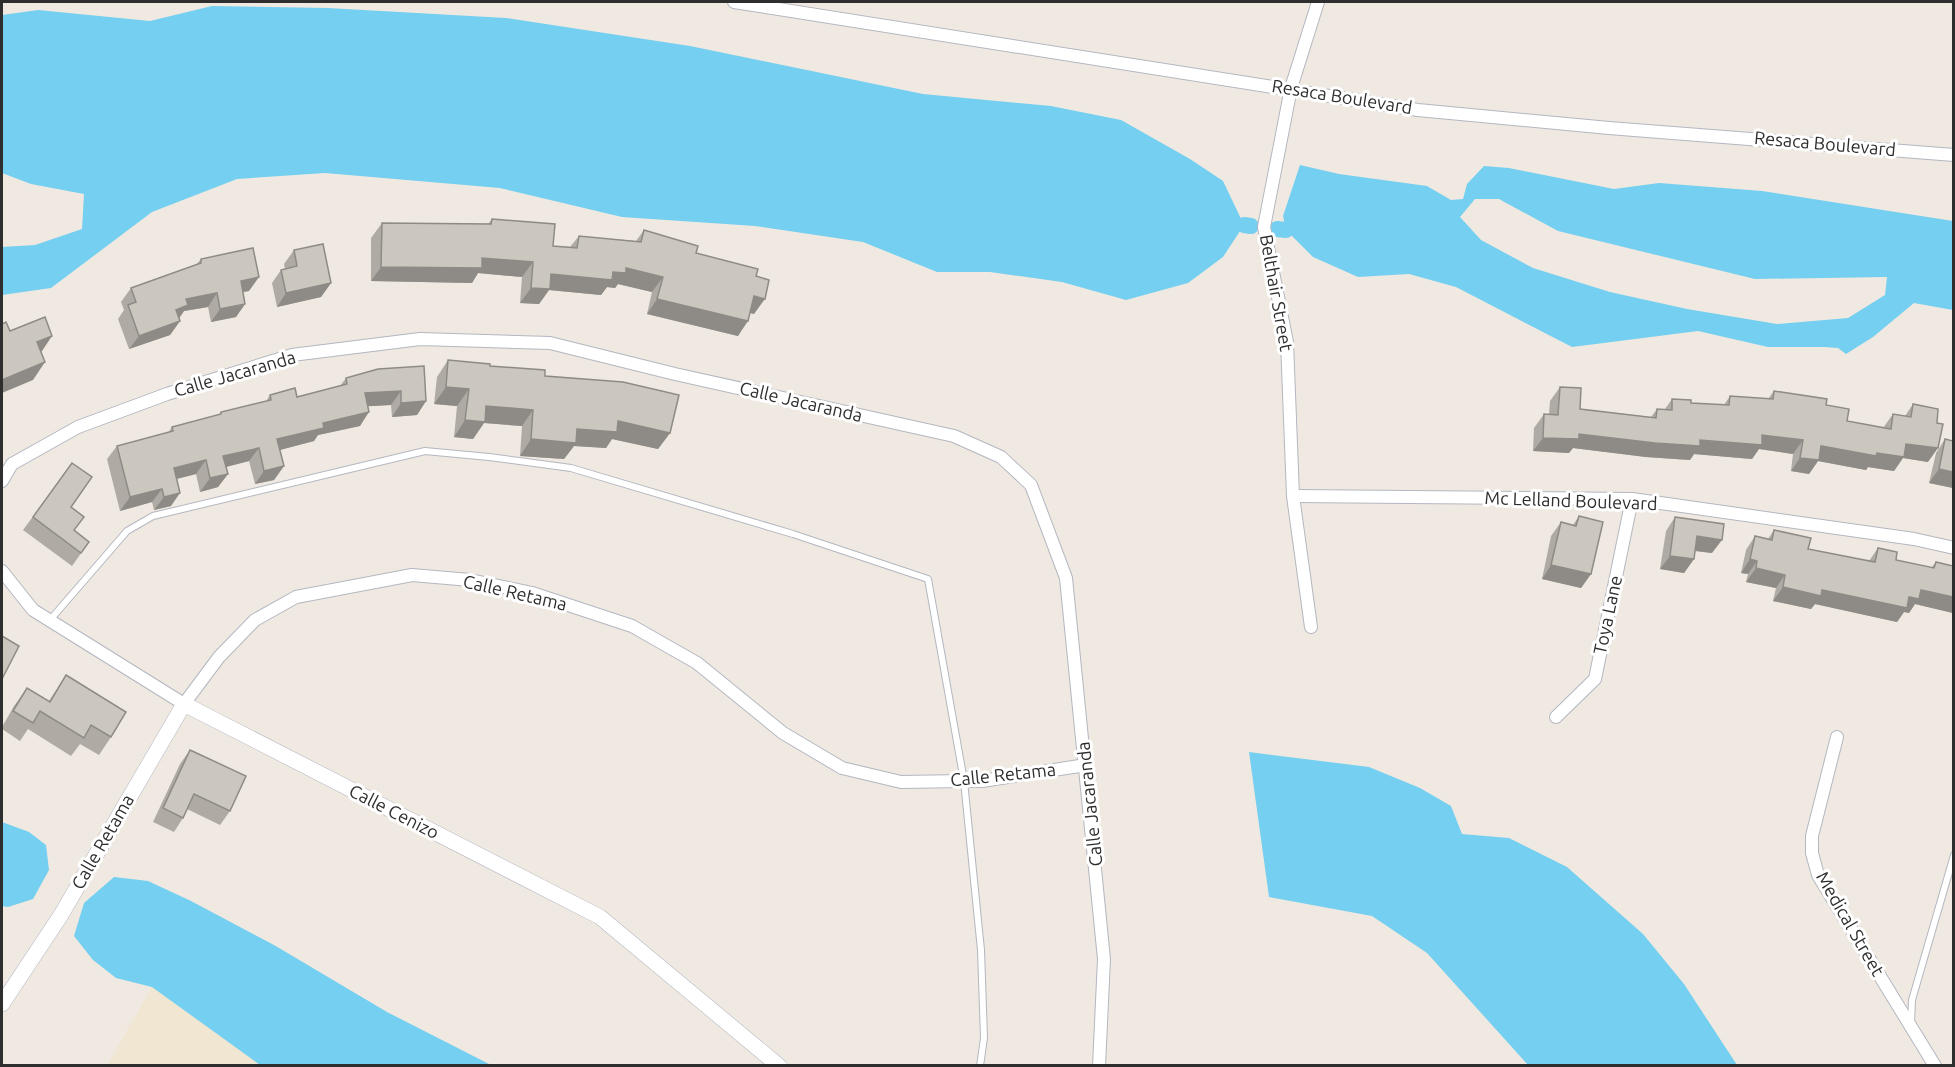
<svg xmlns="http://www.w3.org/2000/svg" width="1955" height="1067" font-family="Ubuntu,sans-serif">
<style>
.education{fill:#f0e6d1}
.water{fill:#75cff0;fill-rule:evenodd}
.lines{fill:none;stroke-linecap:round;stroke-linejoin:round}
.canal{stroke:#75cff0;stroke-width:16}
.service-casing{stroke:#b4b7c1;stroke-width:8}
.minor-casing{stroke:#b4b7c1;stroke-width:14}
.tertiary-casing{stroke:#b4b7c1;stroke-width:16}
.service{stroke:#fff;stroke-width:6}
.minor{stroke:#fff;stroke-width:12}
.tertiary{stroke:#fff;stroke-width:15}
.wall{fill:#afaba4}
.shaded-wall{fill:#8e8b86}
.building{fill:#cbc7bf;stroke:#8e8b86;stroke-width:1.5}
.labels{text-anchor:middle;stroke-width:6;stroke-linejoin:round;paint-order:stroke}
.street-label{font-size:18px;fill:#2e2e2e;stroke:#fff}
</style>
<rect width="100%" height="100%" fill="#efe9e1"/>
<path class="education" d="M152 987 260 1065 107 1066Z"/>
<g class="water">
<path d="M212 6 328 8 506 18 690 46 923 94 1051 106 1121 120 1190 159 1223 181 1244 225 1223 257 1188 283 1126 300 1062 282 990 272H937L863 242 755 226 622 217 500 188 325 173 237 179 152 212 51 288 2 295V247L35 245 82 229 84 194 31 184 2 173V15L38 10 150 21Z"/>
<path d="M1300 165 1339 174 1427 186 1451 200 1463 199 1467 184 1484 166 1509 168 1614 189 1659 183 1762 191 1953 221V310L1914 303 1873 337 1846 354 1838 348 1824 347H1768L1698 331 1572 347 1456 287 1409 274 1358 277 1313 257 1286 230 1283 216ZM1475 199H1499L1558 231 1755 279 1887 277 1885 295 1848 318 1777 324 1687 309 1610 292 1533 268 1481 240 1460 217Z"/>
<path d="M1249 752 1369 767 1420 788 1451 806 1462 834 1509 838 1567 867 1643 934 1684 984 1737 1065H1528L1427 953 1372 916 1269 897Z"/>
<path d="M2 822 29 832 46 845 49 870 33 899 8 907 2 906Z"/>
<path d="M114 877 148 881 191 901 274 945 387 1012 491 1065H260L152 987 116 978 93 960 74 936 84 903Z"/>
</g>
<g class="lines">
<g class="canal">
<path d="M1244 225 1251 226"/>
<path d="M1277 229 1286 230"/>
</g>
<defs>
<g id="service">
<path d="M50 620 127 531 153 516 425 451 489 457 571 468 793 534 928 579 964 781 981 950 984 1038 980 1066"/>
<path d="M1911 1023 1912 1000 1954 855"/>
</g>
<g id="minor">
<path d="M734 2 1418 110 1609 128 1954 155"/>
<path d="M2 481 12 464 78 427 167 394 292 355 420 339 550 343 675 374 954 436 1001 457 1031 485 1066 578 1104 959 1099 1066"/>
<path d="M1293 496 1632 499 1914 539 1954 548"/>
<path d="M2 571 33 610 184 704 219 657 255 620 296 597 412 575 470 580 532 593 632 626 697 663 783 733 842 768 901 782 964 781H982L1086 765"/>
<path d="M1311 627 1293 496 1287 342 1264 227 1291 88 1318 2"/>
<path d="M1556 717 1595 679 1632 499"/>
<path d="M1837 737 1812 836V853L1818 875 1935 1066"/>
</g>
<path id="tertiary" d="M2 1004 61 915 184 704 600 917 779 1066"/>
</defs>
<use href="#service" class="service-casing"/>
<use href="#minor" class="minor-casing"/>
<use href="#tertiary" class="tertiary-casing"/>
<use href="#service" class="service"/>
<use href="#minor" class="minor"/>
<use href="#tertiary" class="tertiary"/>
</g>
<g class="wall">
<path d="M492 219 553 246 570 247 579 236 636 241 644 230 696 253 756 276 754 314 750 313 738 336 647 314 652 292 618 284 615 288 607 287 601 295 549 290 539 304 520 303 522 277 478 273 472 283 371 281V238L382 223 488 224Z"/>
<path d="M294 250 331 283 321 297 277 307 272 283 281 270 285 269 284 264Z"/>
<path d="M201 259 249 291 243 292 245 304 236 317 211 322 208 307 184 311 179 319 180 321 170 335 129 349 118 319 124 310 121 302 131 288 196 265Z"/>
<path d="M448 360 545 376 670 433 658 449 612 439 606 448 574 446 564 459 520 456 522 426 484 423 473 439 454 437 457 406 434 404 437 377Z"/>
<path d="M378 369 426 401 417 415 392 417 391 405 368 406 360 426 318 435 314 441 280 450 284 466 274 480 255 484 249 461 226 467 228 474 218 487 200 492 196 474 177 479 171 506 154 510 152 502 120 511 107 459 117 446 168 433 172 427 219 415 221 412 266 401 270 395 297 397 340 386 346 378Z"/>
<path d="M1560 387 1580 409 1651 417 1657 409H1665L1672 399 1691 403 1724 405 1730 396 1768 399 1774 391 1826 405 1847 421 1883 428 1893 414 1905 416 1913 404 1928 462 1903 458 1894 471 1868 467 1866 470 1818 461 1809 474 1791 471 1793 454 1759 449 1752 459 1694 454 1690 460 1646 457 1573 448 1569 453 1533 451 1534 428 1544 414H1549L1550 401Z"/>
<path d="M1945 439 1953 441V488L1929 483 1936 453Z"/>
<path d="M72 463 71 507 74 530 89 542 72 566 23 530Z"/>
<path d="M1579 516 1591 574 1581 588 1542 579 1551 536 1561 522 1573 525Z"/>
<path d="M1675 517 1712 553 1695 551 1694 559 1684 573 1660 569 1666 531Z"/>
<path d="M1774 530 1808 549 1869 561 1878 548 1896 560 1931 568 1936 562 1953 566V613L1915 604 1909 613 1904 612 1897 622 1815 604 1811 609 1773 601 1776 588 1746 582 1748 574 1741 573 1746 550 1755 536 1768 539Z"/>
<path d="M66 675 111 737 99 755 80 744 71 756 28 729 20 741 2 729V727L14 706 27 688 49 701Z"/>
<path d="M190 750 230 811 220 825 187 809 183 818 174 832 153 822 180 764Z"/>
</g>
<g class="shaded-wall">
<path d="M482 258 533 262 522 277 478 273 472 283 371 281 381 267Z"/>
<path d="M626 268 663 277 652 292 618 284 615 288 607 287 601 295 549 290 539 304 520 303 531 288 551 274 613 272Z"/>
<path d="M259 277 249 291 231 294 241 281Z"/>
<path d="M331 283 321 297 277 307 286 293Z"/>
<path d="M217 293 208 307 184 311 178 319 176 310 186 299Z"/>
<path d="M754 296 765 299 754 314 744 311Z"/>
<path d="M657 299 748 321 738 336 647 314Z"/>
<path d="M245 304 236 317 211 322 220 309Z"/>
<path d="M180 321 170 335 129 349 139 336Z"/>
<path d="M52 336 40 354 37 342Z"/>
<path d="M45 362 33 380 2 393V380Z"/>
<path d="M446 387 469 389 457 406 434 404Z"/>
<path d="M401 391 391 405 355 407 365 393Z"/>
<path d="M426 401 417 415 392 417 401 403Z"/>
<path d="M486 406 533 410 522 426 484 423 473 439 454 437 465 420Z"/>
<path d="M369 412 360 426 318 435 314 441 268 453 277 439 323 423Z"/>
<path d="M618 421 670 433 658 449 612 439 606 448 574 446 564 459 520 456 531 439 577 429Z"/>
<path d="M1579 434 1700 440 1762 435 1803 440 1793 454 1759 449 1752 459 1694 454 1690 460 1646 457 1573 448 1569 453 1533 451 1543 438Z"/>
<path d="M1906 444 1938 448 1928 462 1903 458 1894 471 1868 467 1866 470 1818 461 1809 474 1791 471 1800 458 1821 446Z"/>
<path d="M259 448 249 461 214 470 223 456Z"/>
<path d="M206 460 196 474 164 482 174 468Z"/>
<path d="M284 466 274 480 255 484 264 471Z"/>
<path d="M1939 469 1953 472V488L1929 483Z"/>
<path d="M228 474 218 487 200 492 210 478Z"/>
<path d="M162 489 152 502 120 511 130 497Z"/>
<path d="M180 493 171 506 154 510 164 497Z"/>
<path d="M1697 536 1722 540 1712 553 1688 550Z"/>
<path d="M1670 556 1694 559 1684 573 1660 569Z"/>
<path d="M1750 559 1757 561 1748 574 1741 573Z"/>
<path d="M1551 565 1591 574 1581 588 1542 579Z"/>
<path d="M1756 568 1785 575 1776 588 1746 582Z"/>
<path d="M1783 587 1909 597 1921 590 1953 597V613L1915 604 1909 613 1904 612 1897 622 1815 604 1811 609 1773 601Z"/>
</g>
<g class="building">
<path d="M492 219 555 224 553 246 577 248 579 236 641 242 644 230 698 246 696 253 758 269 756 276 769 280 765 299 754 296 748 321 657 299 663 277 626 268V273L613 272 612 280 551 274 550 289 531 288 533 262 482 258V268L381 267 382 223 491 224Z"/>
<path d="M323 244 331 283 286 293 281 270 297 266 294 250Z"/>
<path d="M253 248 259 277 241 281 245 304 220 309 217 293 186 299 188 305 176 310 180 321 139 336 128 305 136 302 131 288 201 263V259Z"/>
<path d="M45 317 52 336 37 342 45 362 2 380V324L6 322 10 331Z"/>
<path d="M448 360 490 364V366L545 370V376L623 382 679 395 670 433 618 421 617 432 577 429 576 443 531 439 533 410 486 406 485 422 465 420 469 389 446 387Z"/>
<path d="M424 366 426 401 401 403V391L365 393 369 412 323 423 324 428 277 439 284 466 264 471 259 448 223 456 228 474 210 478 206 460 174 468 180 493 164 497 162 489 130 497 117 446 173 431 172 427 221 414V412L271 400 270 395 295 388 297 397 347 384 346 378 378 369Z"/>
<path d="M1560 387 1581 388 1580 409 1656 418 1657 409 1672 410V399L1691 400V403L1729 405 1730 396 1773 399 1774 391 1827 399 1826 405 1849 409 1847 421 1891 429 1893 414 1911 417 1913 404 1938 409 1937 423 1943 424 1938 448 1906 444 1904 457 1877 453 1876 456 1821 446 1819 460 1800 458 1803 440 1762 435V445L1700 440V446L1655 443 1579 434V439L1543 438 1544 414 1558 415Z"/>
<path d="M1945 439 1953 441V472L1939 469Z"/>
<path d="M72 463 92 477 71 507 84 517 74 530 89 542 81 553 33 517Z"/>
<path d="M1579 516 1603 522 1591 574 1551 565 1561 522 1576 526Z"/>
<path d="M1675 517 1724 524 1722 540 1697 536 1694 559 1670 556Z"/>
<path d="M1774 530 1811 538 1808 549 1875 562 1878 548 1897 552 1896 560 1934 568 1936 562 1953 566V597L1921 590 1919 599 1909 597 1907 608 1822 590 1821 596 1783 587 1785 575 1756 568 1757 561 1750 559 1755 536 1772 540Z"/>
<path d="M2 636 19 646 2 679Z"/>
<path d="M66 675 126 712 111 737 91 725 84 738 40 711 33 723 13 711 27 688 50 702Z"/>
<path d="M190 750 246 776 230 811 194 794 183 818 163 808Z"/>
</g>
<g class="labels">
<g class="street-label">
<text transform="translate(1342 97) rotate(9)" y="6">Resaca Boulevard</text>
<text transform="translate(1825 144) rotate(5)" y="6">Resaca Boulevard</text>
<text transform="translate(1276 293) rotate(80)" y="6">Belthair Street</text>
<text transform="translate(235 374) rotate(-16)" y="6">Calle Jacaranda</text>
<text transform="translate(801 402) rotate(13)" y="6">Calle Jacaranda</text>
<text transform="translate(1571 501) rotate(2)" y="6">Mc Lelland Boulevard</text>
<text transform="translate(515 593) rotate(13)" y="6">Calle Retama</text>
<text transform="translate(1608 615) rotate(-78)" y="6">Toya Lane</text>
<text transform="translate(1003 775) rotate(-6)" y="6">Calle Retama</text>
<text transform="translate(1090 804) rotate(-96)" y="6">Calle Jacaranda</text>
<text transform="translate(394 812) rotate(27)" y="6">Calle Cenizo</text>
<text transform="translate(103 842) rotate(-60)" y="6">Calle Retama</text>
<text transform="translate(1850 924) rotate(60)" y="6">Medical Street</text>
</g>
</g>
<rect width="1955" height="1067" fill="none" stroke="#2e2e2e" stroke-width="6"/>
</svg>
